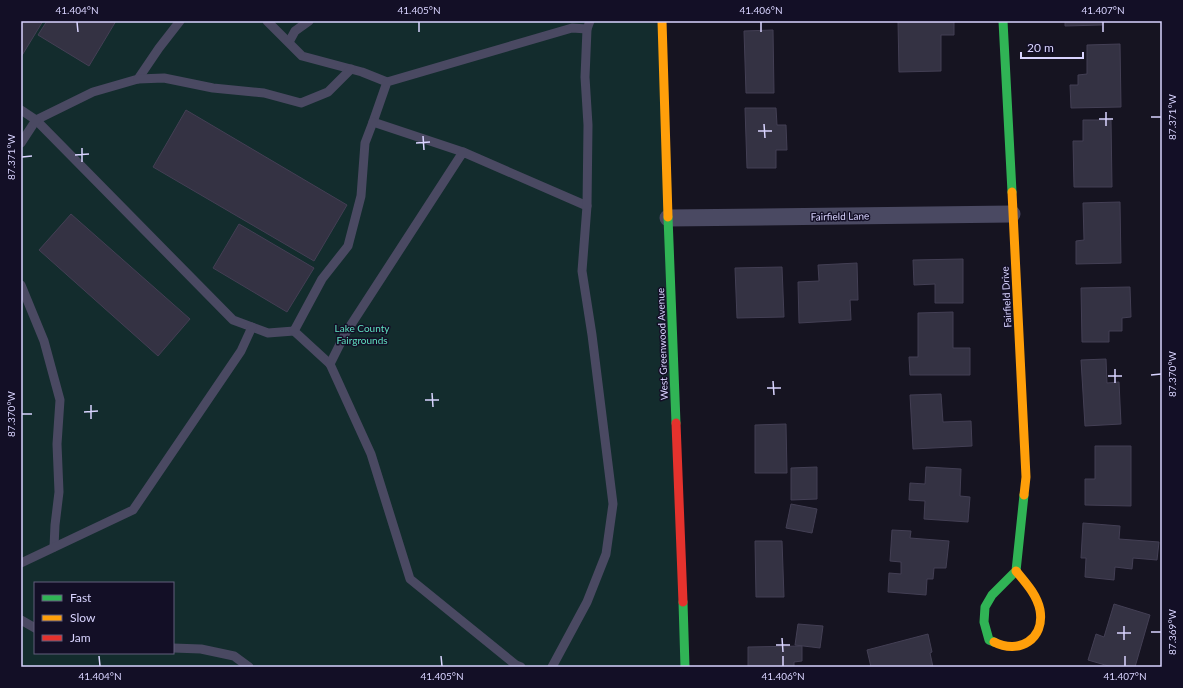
<svg xmlns="http://www.w3.org/2000/svg" width="1183" height="688" font-family="Lato,sans-serif">
<style>
.green{fill:#132c2d;fill-rule:evenodd}
.building{fill:#343243;stroke:#433f54}
.lines{fill:none;stroke-linecap:round;stroke-linejoin:round}
.lane{stroke:#4a4962;stroke-width:9}
.street{stroke:#4a4962;stroke-width:17}
.fast{stroke:#30b455;stroke-width:9}
.slow{stroke:#ff9f0a;stroke-width:9}
.jam{stroke:#e5322d;stroke-width:9}
.ticks{fill:none;stroke:#d9d4ff;stroke-width:1.5}
.labels{text-anchor:middle;stroke-width:3;stroke-linejoin:round;paint-order:stroke}
.street-label{font-size:10px;fill:#d9d4ff;stroke:#130f26}
.park-label{font-size:10px;fill:#5fe0c0;stroke:#130f26}
.neatline{fill:none;stroke:#d9d4ff;stroke-width:1.5}
.ticks-label{font-size:10px;text-anchor:middle;fill:#d9d4ff}
</style>
<rect width="100%" height="100%" fill="#161421"/>
<path class="green" d="M21 21H666L687 667H21ZM35 583H173V653H35Z"/>
<g class="building">
<path d="M21 21H43L21 57Z"/>
<path d="M47 21H116L89 66 38 35Z"/>
<path d="M898 21H954V35H941V71L899 72Z"/>
<path d="M1065 21H1102V25L1065 26Z"/>
<path d="M773 30 774 93H746L744 31Z"/>
<path d="M1120 44 1121 107 1071 108 1070 85H1078V75L1087 74V45Z"/>
<path d="M745 108H776L777 125H786L787 150H776V168H747Z"/>
<path d="M186 110 347 205 314 261 153 167Z"/>
<path d="M1083 120H1111L1112 187H1074L1073 141H1083Z"/>
<path d="M1120 202 1121 263 1076 264V241L1084 240 1083 203Z"/>
<path d="M71 214 190 319 158 356 39 250Z"/>
<path d="M239 224 314 268 287 312 213 268Z"/>
<path d="M963 259V303H935V284L914 285 913 260Z"/>
<path d="M857 263 858 300H850L851 320 799 323 798 282 819 281 818 265Z"/>
<path d="M782 267 784 317 737 318 735 268Z"/>
<path d="M1130 287 1131 317 1122 318V331H1109V342H1082L1081 288Z"/>
<path d="M953 312V348H970V375H910L909 357H918V313Z"/>
<path d="M1106 359 1107 383 1119 382 1121 424 1085 426 1081 360Z"/>
<path d="M941 394 943 422 971 421 972 446 913 449 910 395Z"/>
<path d="M786 424 787 473H755V425Z"/>
<path d="M1095 446H1131V506L1085 505V479H1095Z"/>
<path d="M817 467V499L791 500V468Z"/>
<path d="M926 467 961 469 960 496 970 497 968 522 924 519 925 501 909 500 910 483 925 484Z"/>
<path d="M791 504 817 509 812 533 786 528Z"/>
<path d="M1083 523 1120 526 1119 539 1159 542 1157 560 1133 558 1132 569 1115 567 1114 580 1085 577 1086 558H1081Z"/>
<path d="M892 530 911 531 910 538 949 541 946 568H934L933 579H927L926 595 888 592 889 573 901 574V562L890 561Z"/>
<path d="M755 541H782L784 597H756Z"/>
<path d="M1114 604 1150 615 1135 667H1112L1088 660 1096 634 1104 637Z"/>
<path d="M798 624 823 626 820 648 795 645Z"/>
<path d="M928 634 932 652 930 653 933 667H871L867 650Z"/>
<path d="M802 646V661L794 662V667H748V647Z"/>
</g>
<g class="lines">
<g class="lane">
<path d="M180 21 159 48 138 79 93 92 36 120 233 320 268 333 294 331"/>
<path d="M267 21 302 56 362 72 387 82"/>
<path d="M289 42 295 31 309 21"/>
<path d="M138 79 164 78 213 88 264 93 301 103 328 92 351 69"/>
<path d="M21 110 36 120 21 143"/>
<path d="M463 152 373 122 387 82 572 28 587 29"/>
<path d="M21 285 44 341 60 400 57 444 59 492 55 525 54 547"/>
<path d="M330 364 294 331 322 279 348 246 361 196 365 143 373 122"/>
<path d="M21 563 133 510 241 351 252 327"/>
<path d="M21 620 35 628"/>
<path d="M173 648 201 649 234 656 249 667"/>
<path d="M521 667 516 665 410 579 371 454 330 364 345 334 463 152 587 206"/>
<path d="M552 667 587 602 606 554 613 504 592 335 582 271 587 206 588 125 585 77 587 29 590 21"/>
</g>
<path class="street" d="M668 218 1012 214"/>
<g class="fast">
<path d="M1003 21 1012 192"/>
<path d="M668 217 676 423"/>
<path d="M683 602 685 667"/>
<path d="M994 642 989 640 984 622 985 607 992 595 1016 571 1024 495"/>
</g>
<g class="slow">
<path d="M662 21 668 217"/>
<path d="M1012 192 1026 477 1024 495"/>
<path d="M994 642C1019 655 1045 639 1040 610 1037 595 1026 583 1016 571"/>
</g>
<path class="jam" d="M676 423 683 602"/>
</g>
<path class="ticks" d="M77 22 78 32M419 22V32M761 22V32M1103 22V32M1106 112V126M1151 117H1161M1099 119H1113M764 124 765 138M758 131H772M423 136 424 150M416 143 430 142M82 148V162M75 155 89 154M22 157 32 156M1115 369V383M1151 375 1161 374M1108 376H1122M773 381 774 395M767 388H781M432 393 433 407M425 400H439M91 405V419M84 412 98 411M22 414H32M1124 626V640M1151 632H1161M1117 633H1131M782 638 783 652M776 645H790M99 656 100 666M441 656 442 666M783 656V666M1125 656V666"/>
<g class="labels">
<g class="street-label">
<text transform="translate(840 216) rotate(-1)" y="4">Fairfield Lane</text>
<text transform="translate(1006 297) rotate(-93)" y="4">Fairfield Drive</text>
<text transform="translate(662 344) rotate(-92)" y="4">West Greenwood Avenue</text>
</g>
<g class="park-label">
<text x="362" y="332">Lake County<tspan x="362" dy="12">Fairgrounds</tspan></text>
</g>
</g>
<rect width="1183" height="688" fill="none" stroke="#130f26" stroke-width="44"/>
<rect x="34" y="582" width="140" height="72" fill="#130f26" stroke="#625e7d"/>
<rect x="42" y="595" width="20" height="6" fill="#30b455" stroke="#625e7d"/>
<text x="70" y="602" font-size="12" fill="#d9d4ff">Fast</text>
<rect x="42" y="615" width="20" height="6" fill="#ff9f0a" stroke="#625e7d"/>
<text x="70" y="622" font-size="12" fill="#d9d4ff">Slow</text>
<rect x="42" y="635" width="20" height="6" fill="#e5322d" stroke="#625e7d"/>
<text x="70" y="642" font-size="12" fill="#d9d4ff">Jam</text>
<path d="M1021 52v6h62v-6" fill="none" stroke="#d9d4ff" stroke-width="2"/>
<text x="1027" y="52" font-size="12" fill="#d9d4ff" stroke="#130f26" stroke-width="3" paint-order="stroke">20 m</text>
<rect x="22" y="22" width="1139" height="644" class="neatline"/>
<g class="ticks-label">
<text x="77" y="14">41.404°N</text>
<text x="419" y="14">41.405°N</text>
<text x="761" y="14">41.406°N</text>
<text x="1103" y="14">41.407°N</text>
<text transform="translate(1172 117) rotate(-90)" y="4">87.371°W</text>
<text transform="translate(11 157) rotate(-90)" y="4">87.371°W</text>
<text transform="translate(1172 374) rotate(-90)" y="4">87.370°W</text>
<text transform="translate(11 414) rotate(-90)" y="4">87.370°W</text>
<text transform="translate(1172 632) rotate(-90)" y="4">87.369°W</text>
<text x="100" y="680">41.404°N</text>
<text x="442" y="680">41.405°N</text>
<text x="783" y="680">41.406°N</text>
<text x="1125" y="680">41.407°N</text>
</g>
</svg>
